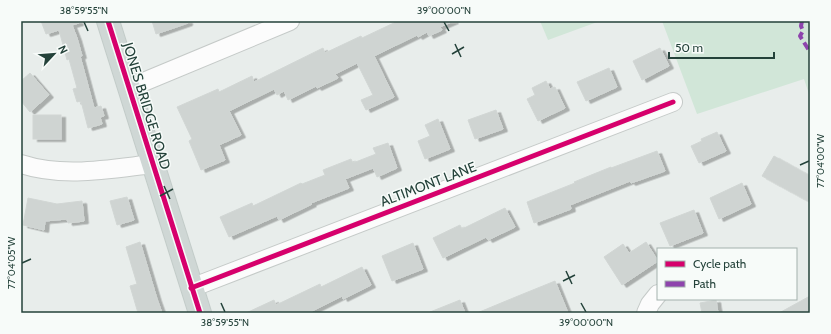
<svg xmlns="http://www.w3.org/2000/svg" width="831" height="334" font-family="Cabin,sans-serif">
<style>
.green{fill:#d1e6d8}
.building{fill:#cfd4d2;stroke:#d1d6d4;filter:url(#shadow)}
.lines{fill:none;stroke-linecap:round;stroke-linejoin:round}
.minor-casing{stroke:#c5cac8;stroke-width:20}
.major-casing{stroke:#c3ccc9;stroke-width:24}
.minor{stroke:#fcfcfc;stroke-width:18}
.major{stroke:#cfd7d5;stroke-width:22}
.quiet{stroke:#8e44ad;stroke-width:4;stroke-dasharray:8 4;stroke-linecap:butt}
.cycleway-casing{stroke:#f7fbf9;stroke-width:8}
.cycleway{stroke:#d6006c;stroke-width:5}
.ticks{fill:none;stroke:#24423a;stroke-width:1.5}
.labels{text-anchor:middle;stroke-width:3;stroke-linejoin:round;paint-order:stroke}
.street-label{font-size:14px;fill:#24423a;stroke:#f7fbf9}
.neatline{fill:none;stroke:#24423a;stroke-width:1.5}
.ticks-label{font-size:10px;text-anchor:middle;fill:#24423a}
</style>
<defs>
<filter id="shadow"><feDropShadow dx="4.5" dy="2.5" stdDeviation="0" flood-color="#0004"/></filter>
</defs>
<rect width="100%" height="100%" fill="#e8edeb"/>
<g class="green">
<path d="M540 21H600L548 40Z"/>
<path d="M662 21H810V97L804 79 697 114Z"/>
</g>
<g class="building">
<path d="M41 21H78L79 23 72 25 77 38 82 56H80L94 108 101 106 104 116 100 117 102 124 88 128 81 101 77 102 73 89 77 88 69 59 67 60 59 30 46 34Z"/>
<path d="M152 21H188V23L156 34Z"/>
<path d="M398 21H454L440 27 442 30 429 36 427 32 418 37 417 35 374 56 394 97 366 110 361 100 373 95 357 63 335 74 338 78 317 88 316 86 288 100 284 91 277 95 274 89 229 111 241 135 219 145 225 160 201 170 189 141 192 139 177 107 218 89 219 92 252 76 254 82 323 48 325 53 361 36 362 38Z"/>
<path d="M660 48 669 66 642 80 633 61Z"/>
<path d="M609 68 617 87 586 101 577 82Z"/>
<path d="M30 73 49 95 30 112 21 101V81Z"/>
<path d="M546 81 550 89 555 87 565 108 538 121 527 99 535 95 532 88Z"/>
<path d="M496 110 503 129 475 139 468 120Z"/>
<rect x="33" y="115" width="28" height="24"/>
<path d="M438 119 450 149 425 159 418 141 430 136 425 125Z"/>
<path d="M717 132 726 151 699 163 691 146 702 141 701 139Z"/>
<path d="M388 143 397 168 377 177 373 168 345 179 349 188 311 203 312 204 279 220 277 216 229 237 220 217 252 203 253 206 301 183 302 184 325 175 323 170 351 159 353 163 376 154 373 148Z"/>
<path d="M657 151 665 171 631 183 630 181 570 205 571 209 534 223 527 202 575 183 574 182 611 167V168Z"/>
<path d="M774 156 810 176V202L762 176Z"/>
<path d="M742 183 751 204 719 219 710 198Z"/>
<path d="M127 197 134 220 117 225 110 201Z"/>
<path d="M28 198 57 204 82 201 84 221 68 223 67 219 45 221 44 230 23 225Z"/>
<path d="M505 208 515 227 488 240 486 237 443 258 433 238 460 225 462 229Z"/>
<path d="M694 210 703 233 670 246 660 223Z"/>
<path d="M140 242 157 299 162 313H138L130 286 137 284 126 247Z"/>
<path d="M646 242 658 261 622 285 604 257 623 244 629 253Z"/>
<path d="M413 243 423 269 392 281 382 256Z"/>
<path d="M362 267 371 285 343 299 342 296 308 313H246L274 300 276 305 320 284 321 287Z"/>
<path d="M555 281 568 313H477L518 296Z"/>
<path d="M810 296V313H779Z"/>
<path d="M460 300 465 313H431L430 312Z"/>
<path d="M716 300 718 313H702L700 303Z"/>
</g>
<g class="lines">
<defs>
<g id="minor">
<path d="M129 88 290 21"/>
<path d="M21 164C64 178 109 169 153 164"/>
<path d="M191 288 673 102"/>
<path d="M646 313 650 304 658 294"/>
</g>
<path id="major" d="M108 21 200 313"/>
</defs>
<use href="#minor" class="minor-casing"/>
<use href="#major" class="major-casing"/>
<use href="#minor" class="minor"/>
<use href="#major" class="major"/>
<path class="quiet" d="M802 21 801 26 803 31 800 36 810 52"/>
<defs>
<g id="cycleway">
<path d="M108 21 200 313"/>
<path d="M191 288 673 102"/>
</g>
</defs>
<use href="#cycleway" class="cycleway-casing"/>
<use href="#cycleway" class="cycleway"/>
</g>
<path class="ticks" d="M84 22 88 31M444 22 449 31M455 44 461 57M452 54 464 47M800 165 809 161M164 186 170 199M160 196 173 189M22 263 31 259M566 271 572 284M563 281 575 275M221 303 225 312M581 303 586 312"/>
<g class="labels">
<g class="street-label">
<text transform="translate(147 106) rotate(73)" y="5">JONES BRIDGE ROAD</text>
<text transform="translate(428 184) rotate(-21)" y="5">ALTIMONT LANE</text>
</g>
</g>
<rect width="831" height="334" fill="none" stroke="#f7fbf9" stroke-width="44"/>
<rect x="657" y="248" width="140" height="52" fill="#f7fbf9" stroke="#a3b1ad"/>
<rect x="665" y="261" width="20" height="6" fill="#d6006c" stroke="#a3b1ad"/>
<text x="693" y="268" font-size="12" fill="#24423a">Cycle path</text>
<rect x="665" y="281" width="20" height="6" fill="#8e44ad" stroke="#a3b1ad"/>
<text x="693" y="288" font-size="12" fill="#24423a">Path</text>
<g transform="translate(54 54) rotate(64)" stroke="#f7fbf9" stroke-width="3" paint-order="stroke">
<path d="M0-3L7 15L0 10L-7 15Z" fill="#24423a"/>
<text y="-6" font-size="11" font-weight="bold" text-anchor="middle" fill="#24423a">N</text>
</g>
<path d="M669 52v6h105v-6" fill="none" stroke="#24423a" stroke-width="2"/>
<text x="675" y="52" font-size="12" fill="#24423a" stroke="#f7fbf9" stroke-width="3" paint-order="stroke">50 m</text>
<rect x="22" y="22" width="787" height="290" class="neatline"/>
<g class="ticks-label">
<text x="84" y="14">38°59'55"N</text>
<text x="444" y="14">39°00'00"N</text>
<text transform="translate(820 161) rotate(-90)" y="4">77°04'00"W</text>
<text transform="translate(11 263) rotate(-90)" y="4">77°04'05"W</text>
<text x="225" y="326">38°59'55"N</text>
<text x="586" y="326">39°00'00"N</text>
</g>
</svg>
